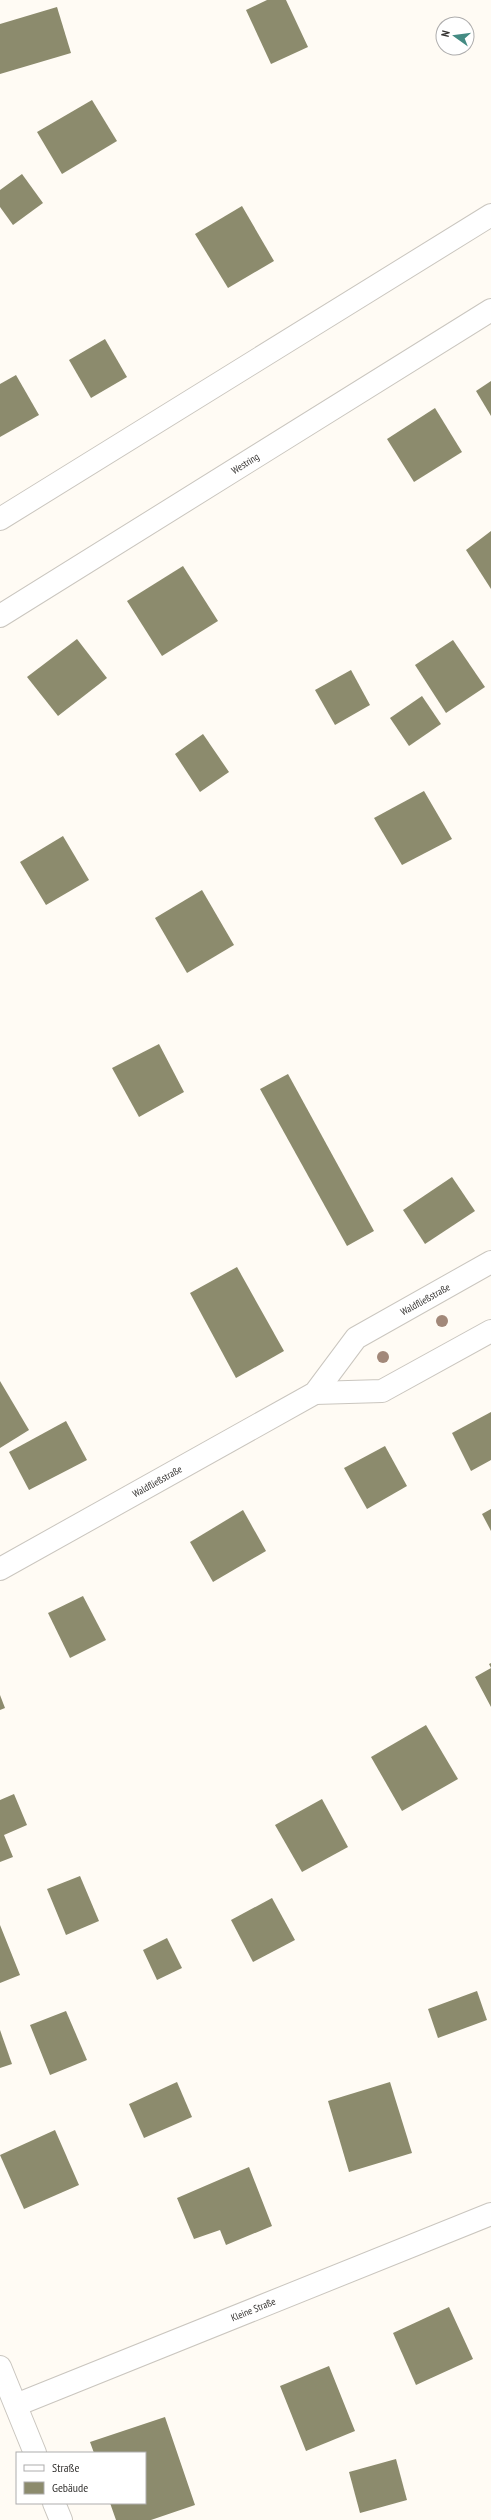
<svg xmlns="http://www.w3.org/2000/svg" width="491" height="2520" font-family="'PT Sans Narrow',sans-serif">
<style>
.building{fill:#8c8b6d}
.lines{fill:none;stroke-linecap:round;stroke-linejoin:round}
.minor-casing{stroke:#cac6bf;stroke-width:24}
.tertiary-casing{stroke:#cac6bf;stroke-width:24}
.minor{stroke:#fff;stroke-width:22}
.tertiary{stroke:#fff;stroke-width:22}
.tree{fill:#a28879}
.labels{text-anchor:middle;stroke-width:4;stroke-linejoin:round;paint-order:stroke}
.street-label{font-size:10px;fill:#353331;stroke:#fff}
</style>
<rect width="100%" height="100%" fill="#fffbf4"/>
<g class="building">
<path d="M267 0H286L308 47 271 64 246 10Z"/>
<path d="M57 7 71 53 0 74V24Z"/>
<path d="M92 100 117 141 62 174 37 132Z"/>
<path d="M22 174 43 203 13 225 0 207V190Z"/>
<path d="M242 206 274 261 228 288 195 234Z"/>
<path d="M105 339 127 377 91 398 69 360Z"/>
<path d="M16 375 39 415 0 437V384Z"/>
<path d="M491 381V416L476 391Z"/>
<path d="M435 408 462 452 414 482 387 439Z"/>
<path d="M491 531V589L466 550Z"/>
<path d="M183 566 218 621 162 656 127 601Z"/>
<path d="M77 639 107 678 58 716 27 677Z"/>
<path d="M453 640 485 687 446 713 415 665Z"/>
<path d="M351 670 370 705 335 725 315 690Z"/>
<path d="M422 696 441 724 409 746 390 718Z"/>
<path d="M203 734 229 772 200 792 175 754Z"/>
<path d="M424 791 452 839 402 865 374 818Z"/>
<path d="M63 836 89 880 46 905 20 862Z"/>
<path d="M202 890 234 945 187 973 155 918Z"/>
<path d="M159 1044 184 1092 139 1117 112 1068Z"/>
<path d="M288 1074 374 1231 347 1246 260 1089Z"/>
<path d="M452 1177 475 1211 425 1244 403 1210Z"/>
<path d="M237 1267 284 1351 236 1378 190 1293Z"/>
<path d="M0 1381 29 1430 0 1448Z"/>
<path d="M491 1412V1460L471 1471 452 1433Z"/>
<path d="M66 1421 87 1460 29 1490 9 1452Z"/>
<path d="M385 1446 407 1486 367 1509 344 1468Z"/>
<path d="M491 1509V1531L482 1514Z"/>
<path d="M243 1510 266 1551 213 1582 190 1542Z"/>
<path d="M83 1596 106 1640 70 1658 48 1613Z"/>
<path d="M491 1663V1707L475 1677 491 1668 489 1664Z"/>
<path d="M0 1695 5 1708 0 1710Z"/>
<path d="M426 1725 458 1779 402 1811 371 1757Z"/>
<path d="M14 1794 27 1825 4 1835 13 1857 0 1862V1800Z"/>
<path d="M322 1799 348 1847 302 1872 275 1825Z"/>
<path d="M80 1876 99 1921 66 1935 47 1889Z"/>
<path d="M272 1898 295 1940 253 1962 231 1920Z"/>
<path d="M0 1925 20 1975 0 1983Z"/>
<path d="M167 1938 182 1968 157 1980 143 1950Z"/>
<path d="M477 1991 487 2020 438 2038 428 2009Z"/>
<path d="M66 2011 87 2060 50 2075 30 2025Z"/>
<path d="M0 2030 12 2064 0 2068Z"/>
<path d="M177 2082 192 2117 144 2138 129 2104Z"/>
<path d="M390 2082 412 2153 349 2172 328 2101Z"/>
<path d="M55 2130 79 2185 24 2209 0 2155Z"/>
<path d="M249 2167 272 2226 226 2245 220 2230 194 2239 177 2198Z"/>
<path d="M449 2307 473 2359 416 2385 393 2333Z"/>
<path d="M329 2366 355 2431 306 2451 280 2386Z"/>
<path d="M165 2417 195 2505 151 2520H116L110 2503H145V2453H94L90 2442Z"/>
<path d="M396 2459 407 2500 360 2513 349 2472Z"/>
</g>
<g class="lines">
<defs>
<g id="minor">
<path d="M0 519 491 215"/>
<path d="M315 1393 382 1391 491 1331"/>
<path d="M0 1569 315 1393 356 1338 491 1262"/>
<path d="M0 2367 35 2453"/>
<path d="M16 2405 491 2214"/>
<path d="M54 2503 61 2520"/>
</g>
<path id="tertiary" d="M0 616 491 310"/>
</defs>
<use href="#minor" class="minor-casing"/>
<use href="#tertiary" class="tertiary-casing"/>
<use href="#minor" class="minor"/>
<use href="#tertiary" class="tertiary"/>
</g>
<g class="tree">
<circle cx="442" cy="1321" r="6"/>
<circle cx="383" cy="1357" r="6"/>
</g>
<g class="labels">
<g class="street-label">
<text transform="translate(245 463) rotate(-32)" y="4">Westring</text>
<text transform="translate(425 1299) rotate(-29)" y="4">Waldfließstraße</text>
<text transform="translate(157 1481) rotate(-29)" y="4">Waldfließstraße</text>
<text transform="translate(253 2309) rotate(-22)" y="4">Kleine Straße</text>
</g>
</g>
<rect x="16" y="2452" width="130" height="52" fill="#ffffff" stroke="#aeadad"/>
<rect x="24" y="2465" width="20" height="6" fill="#ffffff" stroke="#aeadad"/>
<text x="52" y="2472" font-size="12" fill="#353331">Straße</text>
<rect x="24" y="2482" width="20" height="12" fill="#8c8b6d" stroke="#aeadad"/>
<text x="52" y="2492" font-size="12" fill="#353331">Gebäude</text>
<g transform="translate(455 36) rotate(284)"><circle r="19" fill="#ffffff" stroke="#aeadad"/>
<path d="M0-3L7 15L0 10L-7 15Z" fill="#448b83"/>
<text y="-6" font-size="11" font-weight="bold" text-anchor="middle" fill="#353331">N</text>
</g>
</svg>
